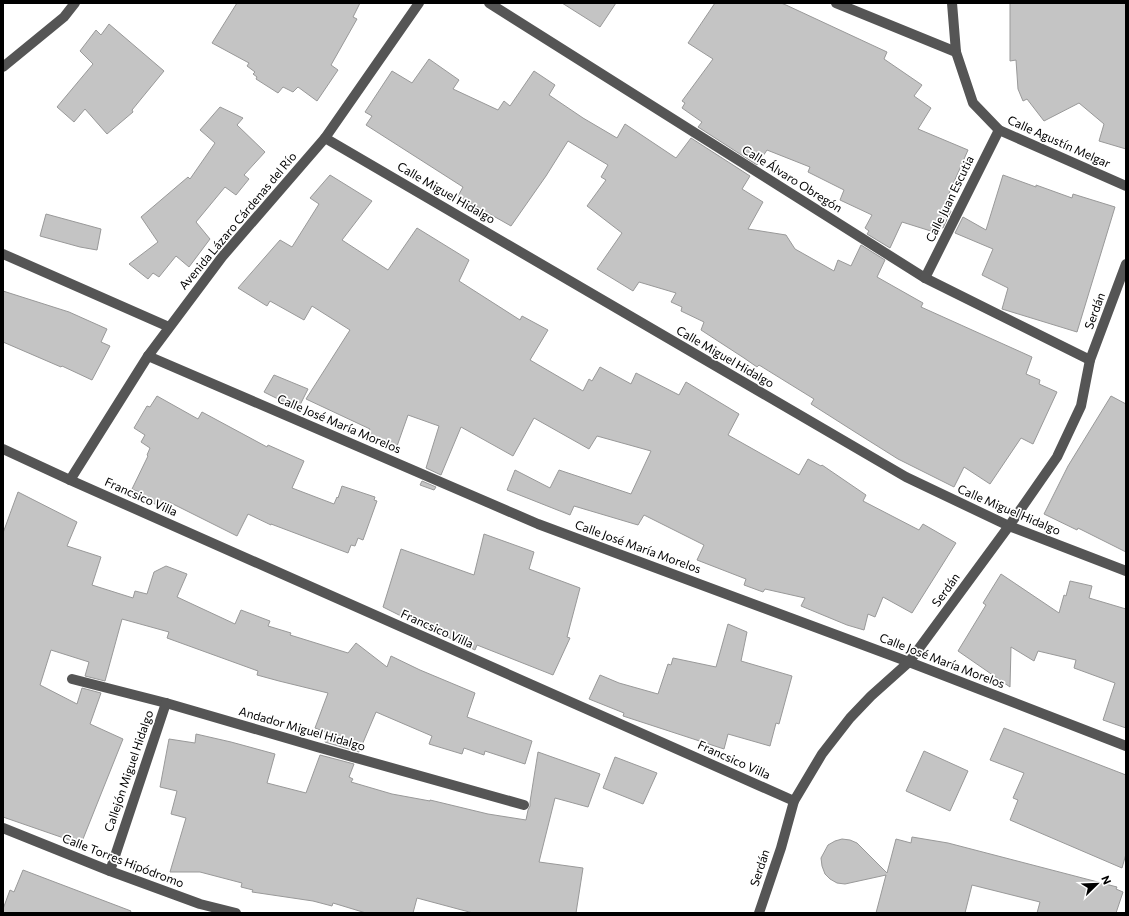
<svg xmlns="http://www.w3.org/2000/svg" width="1129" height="916" font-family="Commissioner,sans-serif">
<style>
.building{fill:#c4c4c4;stroke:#999}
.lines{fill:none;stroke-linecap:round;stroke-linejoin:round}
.minor{stroke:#555;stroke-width:10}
.labels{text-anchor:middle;stroke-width:3.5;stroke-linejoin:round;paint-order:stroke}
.street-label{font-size:12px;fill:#000;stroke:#fff}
</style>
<rect width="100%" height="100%" fill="#fff"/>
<g class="building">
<path d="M237 3H360L353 17 357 19 331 65 338 70 317 101 298 87 293 92 283 87 278 93 256 79 257 77 253 74 255 72 247 66 249 63 212 43Z"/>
<path d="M562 3H616L600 27Z"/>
<path d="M715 3H781L786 5 887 52 884 59 922 85 914 96 931 108 918 129 968 150 943 207 951 211 943 228 936 225 934 232 902 222 890 248 867 234 869 231 865 228 872 215 840 200 844 190 808 172 810 167 767 150 757 165 698 127 702 122 682 108 685 103 682 101 713 59 688 43Z"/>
<path d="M1010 3H1126V149L1099 141 1104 124 1079 103 1044 121 1027 99 1023 101 1018 89 1016 60 1010 61Z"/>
<path d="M109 24 164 71 132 110 133 112 107 134 85 109 74 122 57 107 93 64 80 51 96 30 101 35Z"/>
<path d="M429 59 459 80 453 89 498 110 504 101 510 106 534 71 555 85 549 95 583 118 617 138 625 124 676 158 691 138 750 176 742 189 763 202 748 229 786 235 795 249 834 271 838 260 851 266 861 245 885 260 877 277 923 303 921 307 1032 357 1026 374 1040 380 1039 384 1057 392 1033 444 1021 438 990 484 964 467 954 487 898 459 855 432 811 404 814 399 759 365 757 367 744 358 701 330 704 322 681 311 682 307 671 302 676 293 639 282 633 291 597 269 622 233 587 206 606 180 601 177 608 165 568 141 546 176 511 226 458 196 463 187 366 125 372 116 365 112 392 71 412 83Z"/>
<path d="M220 107 243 118 237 125 265 152 244 175 249 179 236 195 225 187 196 222 210 239 189 267 176 256 159 277 153 273 148 279 129 264 158 242 141 217 188 177 190 179 215 143 200 130Z"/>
<path d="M330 175 372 201 342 240 388 270 417 228 469 260 459 281 520 320 522 316 548 330 530 360 583 391 589 379 592 381 600 367 631 384 636 373 679 395 686 382 739 414 728 435 799 475 808 459 821 466 822 465 866 495 863 501 919 530 923 524 956 543 912 613 883 597 875 617 868 614 864 630 847 625 801 606 805 598 765 589 763 592 744 585 746 579 697 560 704 545 644 515 638 525 574 506 570 515 507 490 515 470 550 488 559 470 631 494 651 451 597 436 589 449 534 418 513 456 461 427 441 475 426 468 439 426 408 415 396 449 368 433 370 429 306 399 350 330 312 306 304 320 270 301 267 306 238 288 280 240 292 247 319 204 310 198Z"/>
<path d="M1003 175 1036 187V185L1072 198 1073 194 1115 207 1077 332 1002 309 1008 288 982 275 993 249 955 233 963 217 986 230Z"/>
<path d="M46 214 101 229 97 250 80 247 40 236Z"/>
<path d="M3 291 69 312 107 329 101 342 110 346 92 380 62 366 61 367 3 342Z"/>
<path d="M274 375 308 389 298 409 264 392Z"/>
<path d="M157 396 198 419 202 412 267 447 268 445 304 461 292 488 334 504 337 497 338 498 342 486 375 497 374 500 377 501 363 540 358 538 355 546 351 545 348 553 271 524V525L248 514 237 536 169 502 164 511 139 492 132 489 148 456 147 455 150 448 141 442 145 435 134 428 147 406 150 407Z"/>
<path d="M1111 396 1126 404V552L1078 528 1077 530 1044 514 1068 466Z"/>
<path d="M422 481 436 487 434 490 420 485Z"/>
<path d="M18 492 77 522 67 546 101 557 92 585 133 598 135 591 147 594 154 572 166 566 187 574 177 597 235 624 241 610 270 621 268 626 291 633 290 635 348 653 356 643 387 667 391 656 420 670 475 693 467 717 532 741 525 764 485 751 484 755 464 748 462 754 429 744 432 736 376 712 359 752 325 742 328 733 315 728 328 693 279 681 257 675 258 671 167 638 169 632 122 619 105 681 85 676 89 662 51 650 40 685 77 704 82 688 101 693 90 724 123 739 81 844 3 817V533Z"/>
<path d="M484 534 534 552 529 569 580 588 567 637 570 638 553 675 477 645 475 650 439 633V631L402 614 401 616 383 607 401 549 474 575Z"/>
<path d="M1001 574 1059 613 1064 595 1066 596 1070 581 1092 586 1089 598 1126 609V728L1103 720 1115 683 1074 668 1076 660 1038 651 1034 661 1011 647 1010 687 958 651 986 605 983 603Z"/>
<path d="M728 624 747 632 741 661 792 676 779 724 776 723 770 746 728 734 724 749 623 716 624 713 589 699 600 675 619 683 658 694 668 664 671 665 673 658 716 667Z"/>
<path d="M1004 728 1126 775V854L1122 868 1010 820 1018 800 1013 798 1024 773 990 760Z"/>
<path d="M196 734 231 742 275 754 267 783 306 793 320 755 354 764 349 777 353 779 351 782 392 794 430 801V800L488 814 526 820 528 810 530 806V802L538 752 600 774 588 807 555 798 539 862 583 868 576 913H473L417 898 413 913H366L333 903 332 906 313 901 252 892 253 890 241 887 242 883 200 872H170L186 818 171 814 177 791 160 787 169 739 195 743Z"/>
<path d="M924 751 968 771 950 811 906 791Z"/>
<path d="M615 757 657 773 643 804 603 788Z"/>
<path d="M912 837 948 843 1117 887 1116 889 1123 892 1116 913H1037L1040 902 972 885 965 913H876L886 875 845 884 837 883 830 879 825 874 822 866 821 858 828 845 835 841 842 839 850 840 857 843 887 873 896 839 911 843Z"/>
<path d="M23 870 131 911 130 913H3V909L10 890 14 892Z"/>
</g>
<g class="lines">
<g class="minor">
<path d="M489 3 925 278 1090 360"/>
<path d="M836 3 956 52"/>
<path d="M952 3 956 52 973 103 999 130 1126 186"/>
<path d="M3 67 64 17 75 3"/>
<path d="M325 138 906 477 1009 526 1126 571"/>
<path d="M3 254 169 327"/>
<path d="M925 278 999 130"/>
<path d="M148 356 538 524 909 662 1126 746"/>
<path d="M3 449 70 480 794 801"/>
<path d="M70 480 148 356 222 257 325 138 419 3"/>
<path d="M72 679 166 703 317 747 524 805"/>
<path d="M3 828 110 871 200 904 236 913"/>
<path d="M110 871 166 703"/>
<path d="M759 913 781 848 794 801 822 754 850 718 871 696 909 662 1009 526 1057 457 1081 406 1090 360 1126 264"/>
</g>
</g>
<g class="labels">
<g class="street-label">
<text transform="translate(1059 142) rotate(24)" y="4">Calle Agustín Melgar</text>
<text transform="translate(792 179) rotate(32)" y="4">Calle Álvaro Obregón</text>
<text transform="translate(446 193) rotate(30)" y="4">Calle Miguel Hidalgo</text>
<text transform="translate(950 199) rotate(-64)" y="4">Calle Juan Escutia</text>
<text transform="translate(238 221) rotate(-50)" y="4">Avenida Lázaro Cárdenas del Río</text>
<text transform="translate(1095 311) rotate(-70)" y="4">Serdán</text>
<text transform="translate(725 357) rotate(30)" y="4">Calle Miguel Hidalgo</text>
<text transform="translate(339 424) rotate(23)" y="4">Calle José María Morelos</text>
<text transform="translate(141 497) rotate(24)" y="4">Francsico Villa</text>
<text transform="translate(1009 510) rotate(23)" y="4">Calle Miguel Hidalgo</text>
<text transform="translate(638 547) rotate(20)" y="4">Calle José María Morelos</text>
<text transform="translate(946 590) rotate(-54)" y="4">Serdán</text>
<text transform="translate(437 629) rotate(24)" y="4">Francsico Villa</text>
<text transform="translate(942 661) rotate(21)" y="4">Calle José María Morelos</text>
<text transform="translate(302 729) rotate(16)" y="4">Andador Miguel Hidalgo</text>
<text transform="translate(734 760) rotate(24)" y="4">Francsico Villa</text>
<text transform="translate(129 771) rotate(-71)" y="4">Callejón Miguel Hidalgo</text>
<text transform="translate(123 861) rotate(21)" y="4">Calle Torres Hipódromo</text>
<text transform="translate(760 868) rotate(-72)" y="4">Serdán</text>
</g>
</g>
<rect width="1129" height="916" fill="none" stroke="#000000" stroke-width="8"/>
<g transform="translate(1097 884) rotate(67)" stroke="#ffffff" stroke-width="3" paint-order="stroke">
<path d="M0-3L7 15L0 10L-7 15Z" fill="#000000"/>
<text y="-6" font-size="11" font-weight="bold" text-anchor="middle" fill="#000000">N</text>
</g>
</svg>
